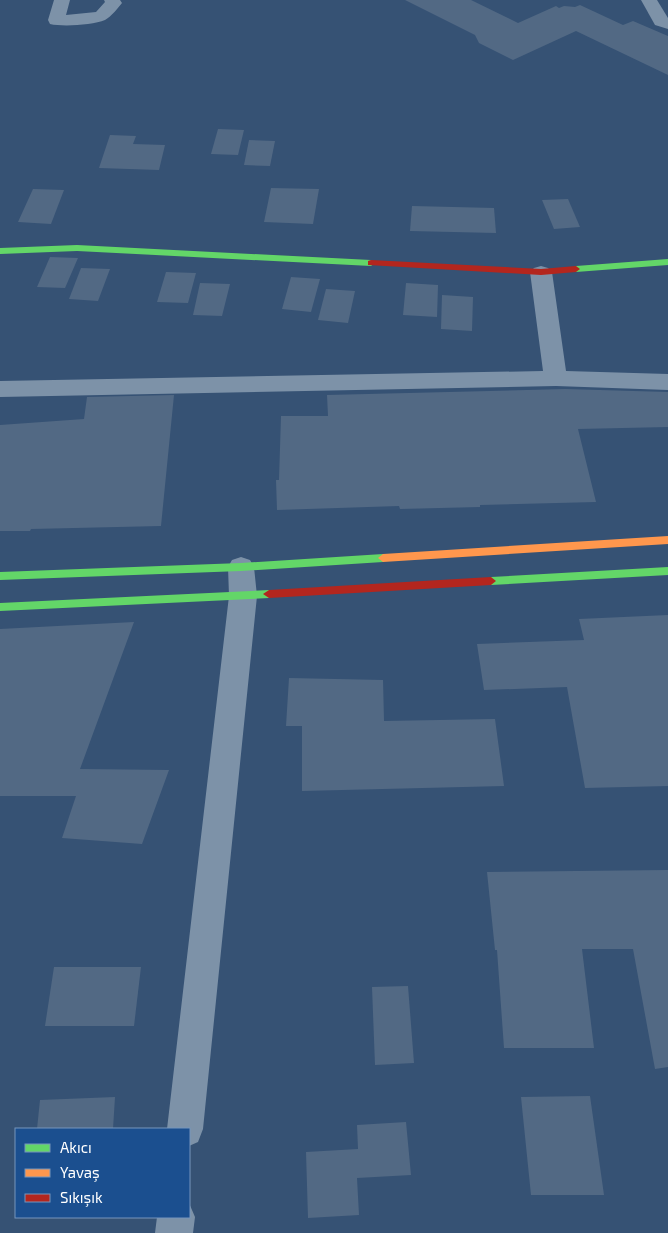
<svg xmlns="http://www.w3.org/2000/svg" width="668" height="1233" font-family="'Exo 2',sans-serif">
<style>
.building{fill:#526984}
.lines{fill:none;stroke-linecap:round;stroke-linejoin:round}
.street{fill:#7d92a8;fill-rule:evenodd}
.fast{fill:#63d668;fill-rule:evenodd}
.slow{fill:#ff974d;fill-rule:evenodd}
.jam{fill:#b3261e;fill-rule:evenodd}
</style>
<rect width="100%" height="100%" fill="#365274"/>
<g class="building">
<path d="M405 0H471L518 23 556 6 559 8 564 6 575 7 580 5 623 25 633 21 668 36V75L576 31 513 60 479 43 475 35Z"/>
<path d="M218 129 244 130 238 155 211 154Z"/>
<path d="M110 135 136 136 133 144 165 145 159 170 99 168Z"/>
<path d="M249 140 275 141 270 166 244 165Z"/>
<path d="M271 188 319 189 313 224 264 222Z"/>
<path d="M33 189 64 190 51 224 18 222Z"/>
<path d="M568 199 580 227 554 229 542 200Z"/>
<path d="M412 206 494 208 496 233 410 231Z"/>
<path d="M50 257 78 258 65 288 37 287Z"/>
<path d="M81 268 110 269 98 301 69 299Z"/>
<path d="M166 272 196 273 188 303 157 302Z"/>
<path d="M291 277 320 279 311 312 282 309Z"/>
<path d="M200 283 230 284 222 316 193 315Z"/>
<path d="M406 283 438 285 437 317 403 315Z"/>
<path d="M326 289 355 291 348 323 318 320Z"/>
<path d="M442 295 473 297 472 331 441 329Z"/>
<path d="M565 389 668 392V427L578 429 596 502 480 505V507L400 509 399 506 277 510 276 480H279L281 416H328L327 395Z"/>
<path d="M174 395 161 526 31 529 30 531H0V425L84 419 87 397Z"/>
<path d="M668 615V786L585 788 567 687 484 690 477 644 584 640 579 619Z"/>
<path d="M134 622 80 769 169 770 142 844 62 838 76 796H0V629Z"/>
<path d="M289 678 383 680 384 721 495 719 504 786 302 791V726H286Z"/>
<path d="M668 870V1067L655 1069 633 949H582L594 1048H504L497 950H495L487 872Z"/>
<path d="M54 967H141L134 1026H45Z"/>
<path d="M408 986 414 1063 375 1065 372 987Z"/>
<path d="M590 1096 604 1195H531L521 1097Z"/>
<path d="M115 1097 113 1129H37L40 1100Z"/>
<path d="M406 1122 411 1175 357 1178 359 1215 308 1218 306 1152 358 1149 357 1125Z"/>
</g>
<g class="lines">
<g class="street">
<path d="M54 0H70L66 15 96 12 105 2 104 0H120L122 3C118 8 111 17 105 20 93 25 63 27 50 24L48 20Z"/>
<path d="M641 0H657L668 18V29L655 25Z"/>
<path d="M541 266 548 268 552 272 566 371 668 374V390L556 386 0 397V381L543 371 530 272 534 268Z"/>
<path d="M241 557 250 560 254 567 257 596 203 1129 198 1142 189 1146V1129H167L229 596 228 567 232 560Z"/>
<path d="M189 1203 195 1217 193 1233H155L157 1217H189Z"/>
</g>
<g class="fast">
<path d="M77 245 371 260 375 263 371 266 77 251 0 254V248Z"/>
<path d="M668 259V265L576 272 572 269 576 266Z"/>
<path d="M383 554 388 558 383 562 241 571 0 580V572L241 563Z"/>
<path d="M668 567V575L491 585 486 581 491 577Z"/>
<path d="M269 590 275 594 269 598 0 611V603Z"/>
</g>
<path class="slow" d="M668 536V544L383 562 378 558 383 554Z"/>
<g class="jam">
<path d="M371 260 541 269 576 266 580 269 576 272 541 275 368 265V261Z"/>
<path d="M491 577 496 581 491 585 269 598 263 594 269 590Z"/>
</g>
</g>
<rect x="15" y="1128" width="175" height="90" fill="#1b4f8f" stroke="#7695bc"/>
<rect x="25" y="1144" width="25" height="8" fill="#63d668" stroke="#7695bc"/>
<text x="60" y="1153" font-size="15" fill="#ffffff">Akıcı</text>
<rect x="25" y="1169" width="25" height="8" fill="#ff974d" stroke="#7695bc"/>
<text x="60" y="1178" font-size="15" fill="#ffffff">Yavaş</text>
<rect x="25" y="1194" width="25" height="8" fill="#b3261e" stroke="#7695bc"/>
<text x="60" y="1203" font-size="15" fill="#ffffff">Sıkışık</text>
</svg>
